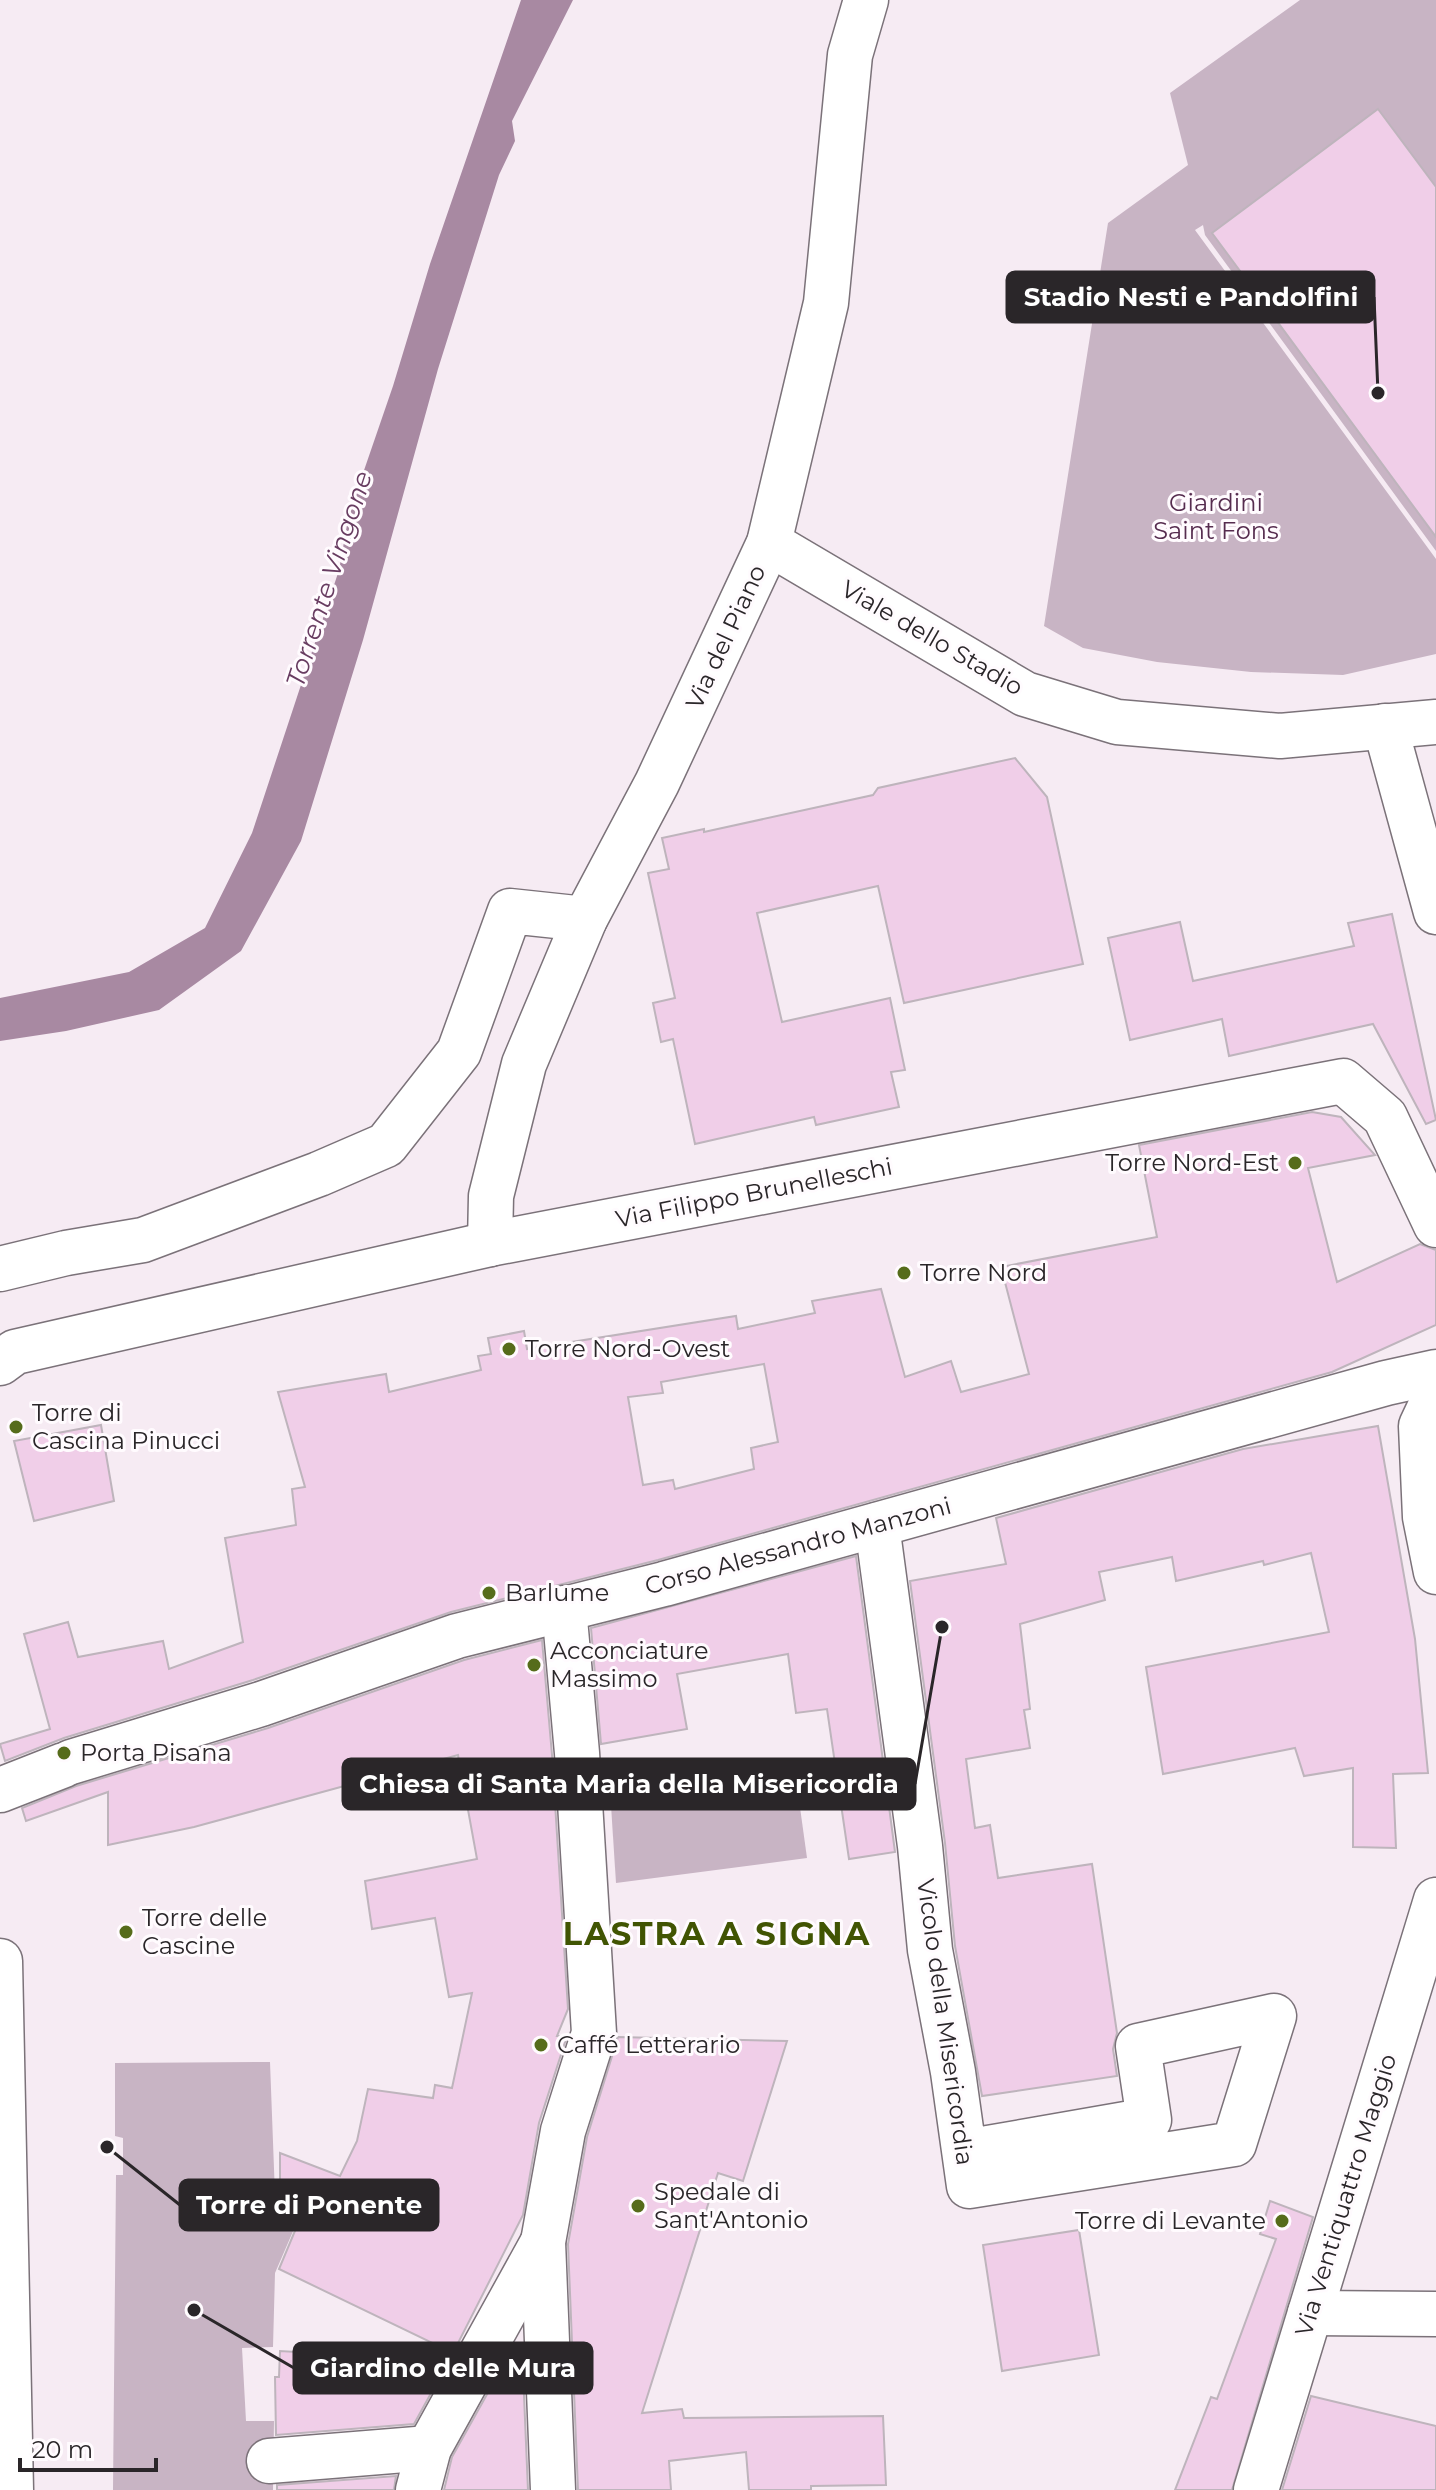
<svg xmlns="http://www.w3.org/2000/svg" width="1436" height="2490" font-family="Montserrat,sans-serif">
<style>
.green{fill:#c8b4c4}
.water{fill:#a889a2}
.building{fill:#f0cee8;stroke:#beb4bc;stroke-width:2;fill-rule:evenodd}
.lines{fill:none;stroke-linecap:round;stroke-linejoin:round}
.minor-casing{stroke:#7b7279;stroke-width:47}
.minor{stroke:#fff;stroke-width:44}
.poi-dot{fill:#566c1b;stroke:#fffbfe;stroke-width:3}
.labels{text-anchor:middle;stroke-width:6;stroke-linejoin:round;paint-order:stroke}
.park-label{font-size:24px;fill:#562c4f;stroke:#fffbfe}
.street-label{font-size:24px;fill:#2a2629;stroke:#fffbfe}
.poi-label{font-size:24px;fill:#2a2629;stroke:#fffbfe;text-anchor:start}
.water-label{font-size:26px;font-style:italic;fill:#683c61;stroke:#fffbfe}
.district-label{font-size:32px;font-weight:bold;letter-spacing:2px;fill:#415403;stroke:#fffbfe}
.leader{fill:none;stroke:#2a2629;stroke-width:3}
.callout-dot{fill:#2a2629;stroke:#fffbfe;stroke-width:3}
.callout{fill:#2a2629;stroke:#2a2629;stroke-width:3}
.callout-label{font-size:26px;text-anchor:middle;font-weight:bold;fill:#fff}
</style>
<rect width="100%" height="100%" fill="#f6ebf3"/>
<g class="green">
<path d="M1300 0H1436V551L1205 235 1203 225 1195 230 1436 559V654L1343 675 1251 672 1157 662 1083 648 1044 626 1108 223 1188 165 1170 93Z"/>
<path d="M794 1764 807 1858 616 1883 610 1790Z"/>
<path d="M270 2062 276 2222 294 2229 275 2273 273 2347 242 2348 246 2421H274L273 2490H113L116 2175H123V2138L115 2136V2063Z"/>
</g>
<path class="water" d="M521 0H573L512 121 515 141 499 175 438 369 363 640 301 841 241 951 159 1010 66 1031 0 1041V998L129 972 205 928 252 833 339 570 349 514 393 386 430 264Z"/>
<g class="building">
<path d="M1378 109 1436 187V537L1212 233Z"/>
<path d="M1015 758 1047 797 1083 964 904 1003 878 886 757 913 782 1022 890 998 905 1070 891 1072 899 1107 816 1125 814 1117 695 1144 673 1039 661 1042 653 1003 675 998 648 873 669 869 662 838 704 829V832L873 795 878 788Z"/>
<path d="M1392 914 1436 1120 1426 1124 1373 1024 1229 1056 1222 1019 1130 1040 1108 938 1180 922 1193 981 1354 946 1348 923Z"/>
<path d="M1312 1112 1341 1117 1375 1155 1308 1168 1337 1282 1420 1244 1436 1250V1325L1332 1372 658 1560 451 1612 253 1680 64 1738 5 1761 0 1744 50 1729 24 1634 68 1622 78 1657 163 1641 169 1669 243 1642 225 1538 296 1525 292 1489 305 1487 278 1392 386 1374 389 1392 481 1370 478 1356 491 1354 488 1338 524 1331 527 1349 736 1316 738 1329 815 1313 812 1301 881 1289 905 1377 951 1361 961 1392 1029 1374 1001 1267 1157 1237 1139 1145ZM764 1364 778 1442 751 1448 754 1469 675 1489 673 1480 643 1485 628 1397 663 1393 661 1382Z"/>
<path d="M101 1425 114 1501 34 1521 14 1441Z"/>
<path d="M1378 1426 1415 1639 1428 1773 1393 1774 1396 1848 1353 1847V1768L1304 1776 1295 1748 1163 1774 1146 1667 1329 1632 1311 1553 1264 1565 1263 1561 1176 1581 1172 1557 1099 1572 1105 1600 1020 1624 1030 1709 1024 1710 1030 1748 966 1759 975 1828 990 1825 998 1878 1092 1864 1117 2033 1113 2049 1117 2076 982 2096 955 1946 945 1843 910 1581 1006 1564 996 1518 1243 1449Z"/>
<path d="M856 1556 895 1852 849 1859 827 1709 796 1713 788 1654 677 1674 687 1729 601 1744 591 1628Z"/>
<path d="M542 1640 552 1755 568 2009 557 2036H567L539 2123 523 2215 453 2353 279 2269 297 2226 280 2220V2153L340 2176 357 2141 368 2089 433 2098 435 2085 452 2088 472 1993 449 1997 435 1918 372 1929 365 1881 477 1859 458 1755 194 1827 108 1845V1792L26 1821 22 1808 76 1786 268 1728 464 1660Z"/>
<path d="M618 2037 787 2041 743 2181 718 2173 642 2413 682 2409 684 2418 883 2416 886 2485 811 2486V2490H749L746 2452 669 2461 671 2490H578L568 2244 587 2137Z"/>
<path d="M1270 2201 1313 2217 1232 2490H1175L1211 2397 1217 2399 1276 2239 1260 2234Z"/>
<path d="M1079 2230 1099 2355 1002 2371 983 2245Z"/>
<path d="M514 2346 522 2348 528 2490H444L452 2457Z"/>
<path d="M297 2349 451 2357 414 2424 276 2435 275 2377H279L280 2351 296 2352Z"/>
<path d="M1311 2396 1436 2426V2490H1282Z"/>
<path d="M396 2476 394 2490H277V2485Z"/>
</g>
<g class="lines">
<defs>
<g id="minor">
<path d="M769 543 1025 694 1117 722 1280 736 1436 722"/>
<path d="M1385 726 1436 912"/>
<path d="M490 1244 491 1196 524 1064 585 919 657 783 769 543 826 303 850 55 866 0"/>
<path d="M0 1269 66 1253 143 1240 319 1174 386 1145 459 1052 510 911 585 919"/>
<path d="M0 1363 15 1352 490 1244 1343 1081 1385 1117 1436 1225"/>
<path d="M1436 1394 1421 1426 1425 1517 1436 1572"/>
<path d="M877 1525 920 1846 930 1950 953 2072 969 2186 1234 2144 1274 2016 1138 2046 1149 2120 965 2152"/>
<path d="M71 1762 261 1704 457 1636 664 1584 1386 1383 1436 1372"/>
<path d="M0 1790 64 1765"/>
<path d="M0 1961 11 2490"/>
<path d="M1310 2313 1436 2314"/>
<path d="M269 2461 429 2448"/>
<path d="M418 2490 429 2448 543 2242"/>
<path d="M553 2490 543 2242 563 2131 594 2033 577 1753 564 1608"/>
<path d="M1256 2490 1436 1900"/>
</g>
</defs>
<use href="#minor" class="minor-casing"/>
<use href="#minor" class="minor"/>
</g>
<g class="poi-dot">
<circle cx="1295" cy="1163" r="8"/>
<circle cx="904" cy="1273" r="8"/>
<circle cx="509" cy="1349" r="8"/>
<circle cx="16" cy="1427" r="8"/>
<circle cx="489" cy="1593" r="8"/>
<circle cx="534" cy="1665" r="8"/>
<circle cx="64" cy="1753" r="8"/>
<circle cx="126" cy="1932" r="8"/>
<circle cx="541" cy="2045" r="8"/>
<circle cx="638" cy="2206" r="8"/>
<circle cx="1282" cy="2221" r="8"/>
</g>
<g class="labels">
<g class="park-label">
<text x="1216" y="511">Giardini<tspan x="1216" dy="28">Saint Fons</tspan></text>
</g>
<g class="street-label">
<text transform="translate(726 637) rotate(-65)" y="8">Via del Piano</text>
<text transform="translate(932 638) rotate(30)" y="8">Viale dello Stadio</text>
<text transform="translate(754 1193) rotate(-11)" y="8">Via Filippo Brunelleschi</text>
<text transform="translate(798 1546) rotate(-15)" y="8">Corso Alessandro Manzoni</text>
<text transform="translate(945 2022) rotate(82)" y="8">Vicolo della Misericordia</text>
<text transform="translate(1346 2195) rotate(-73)" y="8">Via Ventiquattro Maggio</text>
</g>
<g class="poi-label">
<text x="1279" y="1171" text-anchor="end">Torre Nord-Est</text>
<text x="920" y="1281">Torre Nord</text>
<text x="525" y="1357">Torre Nord-Ovest</text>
<text x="32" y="1421">Torre di<tspan x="32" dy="28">Cascina Pinucci</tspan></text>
<text x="505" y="1601">Barlume</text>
<text x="550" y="1659">Acconciature<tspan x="550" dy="28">Massimo</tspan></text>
<text x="80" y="1761">Porta Pisana</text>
<text x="142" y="1926">Torre delle<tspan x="142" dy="28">Cascine</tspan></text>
<text x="557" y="2053">Caffé Letterario</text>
<text x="654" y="2200">Spedale di<tspan x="654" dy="28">Sant'Antonio</tspan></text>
<text x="1266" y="2229" text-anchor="end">Torre di Levante</text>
</g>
<g class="water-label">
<text transform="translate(329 579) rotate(-72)" y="9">Torrente Vingone</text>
</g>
<g class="district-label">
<text x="717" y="1945">LASTRA A SIGNA</text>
</g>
</g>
<path class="leader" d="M1378 393L1374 297M942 1627L915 1784M107 2147L180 2205M194 2310L294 2368"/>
<g class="callout-dot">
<circle cx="1378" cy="393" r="8"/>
<circle cx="942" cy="1627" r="8"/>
<circle cx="107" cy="2147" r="8"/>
<circle cx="194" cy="2310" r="8"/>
</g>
<g class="callout">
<rect x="1007" y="272" width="367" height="50" rx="8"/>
<rect x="343" y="1759" width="572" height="50" rx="8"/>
<rect x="180" y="2180" width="258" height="50" rx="8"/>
<rect x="294" y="2343" width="298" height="50" rx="8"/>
</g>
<g class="callout-label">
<text x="1191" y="306">Stadio Nesti e Pandolfini</text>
<text x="629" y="1793">Chiesa di Santa Maria della Misericordia</text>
<text x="309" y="2214">Torre di Ponente</text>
<text x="443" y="2377">Giardino delle Mura</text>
</g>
<path d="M20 2458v12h136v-12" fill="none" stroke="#2a2629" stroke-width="4"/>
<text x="32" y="2458" font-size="24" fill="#2a2629" stroke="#fffbfe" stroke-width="6" paint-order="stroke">20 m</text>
</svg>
